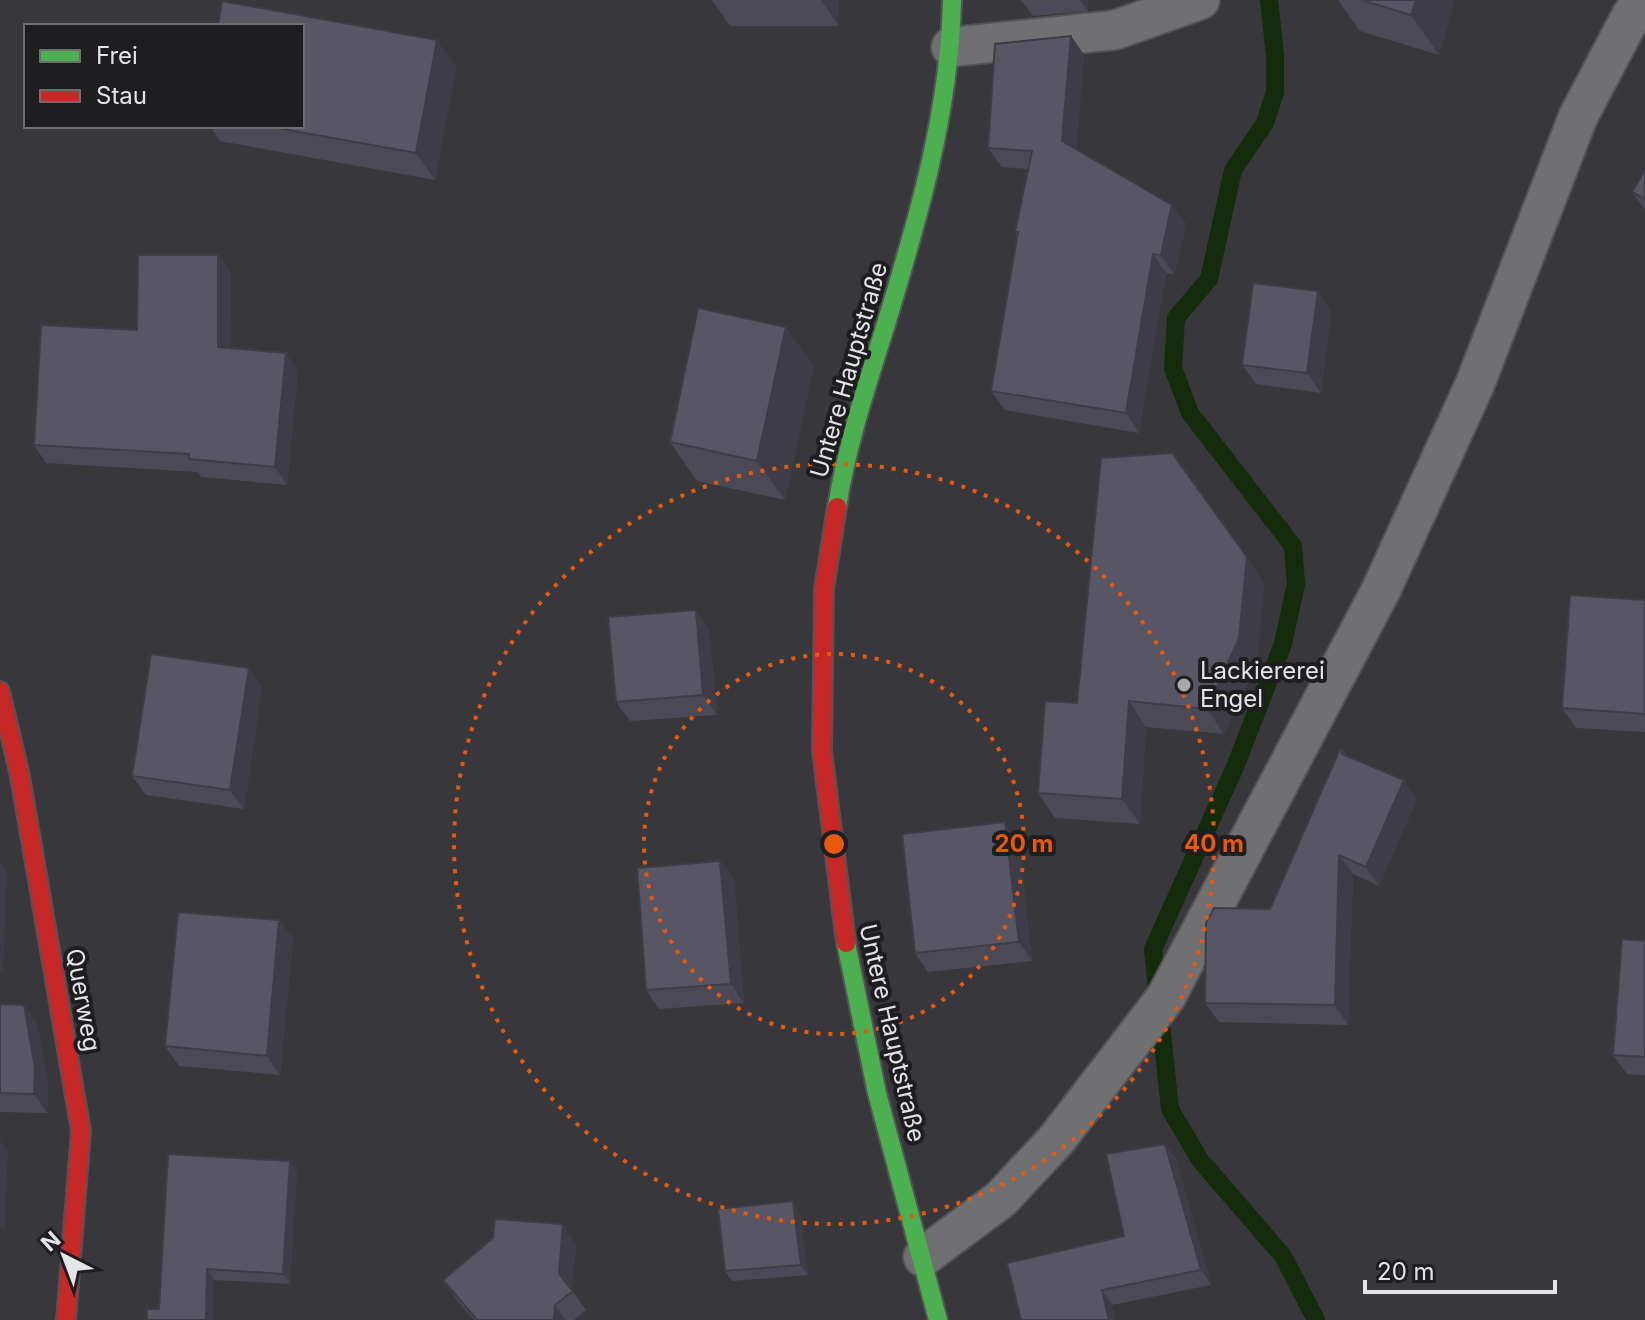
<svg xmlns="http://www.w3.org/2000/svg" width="1645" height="1320" font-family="Inter,sans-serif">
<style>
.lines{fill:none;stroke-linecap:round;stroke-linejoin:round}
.stream{stroke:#142b0c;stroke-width:18}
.lane-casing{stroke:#545356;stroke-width:42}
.fast-casing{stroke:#545356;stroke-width:22}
.jam-casing{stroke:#545356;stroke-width:22}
.lane{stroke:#706f72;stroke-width:38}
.fast{stroke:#4caf50;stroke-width:18}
.jam{stroke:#c62828;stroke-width:18}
.wall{fill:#4c4956}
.shaded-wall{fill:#3e3c46}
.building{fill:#585564;stroke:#3e3c46;stroke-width:2}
.ring{fill:none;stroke:#e8590c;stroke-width:4;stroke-dasharray:4 8}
.poi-dot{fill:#a8a7ab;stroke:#1e1e21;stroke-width:3}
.labels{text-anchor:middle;stroke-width:8;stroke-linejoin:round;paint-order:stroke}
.street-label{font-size:24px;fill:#e4e3e7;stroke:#1e1e21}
.poi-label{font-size:24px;fill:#e4e3e7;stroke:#1e1e21;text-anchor:start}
.centre{fill:#e8590c;stroke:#1e1e21;stroke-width:4}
.ring-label{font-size:24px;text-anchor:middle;font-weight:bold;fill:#e8590c;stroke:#1e1e21;stroke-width:8;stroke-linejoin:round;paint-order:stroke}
</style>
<rect width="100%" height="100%" fill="#38373b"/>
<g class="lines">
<path class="stream" d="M1269 0 1275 55V92L1265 123 1233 170 1209 279 1176 318 1173 368 1190 413 1293 546 1296 584 1283 644 1235 767 1153 949 1170 1109 1200 1160 1283 1256 1316 1320"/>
<defs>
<g id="lane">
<path d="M951 47 1115 30 1200 0"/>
<path d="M923 1257 1001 1199 1057 1139 1166 997 1381 590 1475 384 1578 117 1631 16 1644 0"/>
</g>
<g id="fast">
<path d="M837 507C847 444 867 385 886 324 918 219 950 110 952 0"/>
<path d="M846 943 877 1093 938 1320"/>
</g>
<g id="jam">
<path d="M837 507 824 589 822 751 846 943"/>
<path d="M0 691 20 776 81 1131 66 1320"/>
</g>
</defs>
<use href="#lane" class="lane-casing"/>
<use href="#fast" class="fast-casing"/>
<use href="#jam" class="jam-casing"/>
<use href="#lane" class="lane"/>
<use href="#fast" class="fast"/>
<use href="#jam" class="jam"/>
</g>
<g class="wall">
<path d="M712 0H839V26H730Z"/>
<path d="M1021 0H1088V11L1033 16Z"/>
<path d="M1338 0H1455L1439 55 1360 31Z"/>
<path d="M1071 36 1084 55 1076 150 1172 205 1186 224 1174 275 1166 273 1139 433 1005 410 991 391 1017 236 1015 232 1028 169 1002 167 988 148Z"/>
<path d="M456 67 435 180 220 141 210 126H302Z"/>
<path d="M1645 170V210L1632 192Z"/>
<path d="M218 255 231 273 230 348 298 371 287 485 201 477 198 472 46 463 34 445 137 330Z"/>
<path d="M1331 311 1321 393 1256 384 1242 365Z"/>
<path d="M814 366 785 500 697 481 670 442Z"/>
<path d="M1264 583 1257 663 1224 734 1146 727 1140 824 1055 818 1038 793 1077 703Z"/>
<path d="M1645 600V732L1576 728 1562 708Z"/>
<path d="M709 629 717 715 630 721 616 702Z"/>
<path d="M262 687 244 809 146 795 132 776Z"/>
<path d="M1342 749 1347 756 1417 799 1379 886 1353 874 1348 1025 1219 1022 1205 1003 1270 909Z"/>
<path d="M1019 841 1032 961 928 972 915 953Z"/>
<path d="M720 861 734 880 744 1003 659 1009 646 990Z"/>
<path d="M279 920 293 939 280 1075 179 1066 165 1046Z"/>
<path d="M1645 941V1075L1627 1074 1613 1055Z"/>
<path d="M0 1004 24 1005 37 1024 48 1087 47 1113 0 1112Z"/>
<path d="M1165 1144 1176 1159 1211 1285 1112 1305 1007 1263 1124 1236Z"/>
<path d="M297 1171 290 1284 214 1280 159 1309Z"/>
<path d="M800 1211 808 1275 732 1281 725 1271Z"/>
<path d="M576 1244 572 1290 586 1310 574 1320H474L456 1299 443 1280Z"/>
</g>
<g class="shaded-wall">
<path d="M821 0H839V26Z"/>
<path d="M1080 0H1088V11Z"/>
<path d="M1416 0H1455L1439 55 1411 15Z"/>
<path d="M1071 36 1084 55 1076 161 1062 141Z"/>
<path d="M437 40 456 67 435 180 416 153Z"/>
<path d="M1172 205 1186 224 1174 275 1161 255Z"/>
<path d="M1153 254 1166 273 1139 433 1126 413Z"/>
<path d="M218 255 231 273 230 364 218 347Z"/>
<path d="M1318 291 1331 311 1321 393 1307 373Z"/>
<path d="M786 327 814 366 785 500 757 461Z"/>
<path d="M286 353 298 371 287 485 275 467Z"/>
<path d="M1247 557 1264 583 1257 663 1224 734 1207 709Z"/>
<path d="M696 610 709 629 717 715 703 695Z"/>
<path d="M249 668 262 687 244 809 230 790Z"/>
<path d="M1129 701 1146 727 1140 824 1122 799Z"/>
<path d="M1404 780 1417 799 1379 886 1366 867Z"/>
<path d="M1005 822 1019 841 1032 961 1019 942Z"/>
<path d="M1339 855 1353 874 1348 1025 1335 1005Z"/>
<path d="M0 861 7 872 3 976 0 971Z"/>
<path d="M720 861 734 880 744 1003 731 984Z"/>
<path d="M279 920 293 939 280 1075 267 1056Z"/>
<path d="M24 1005 37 1024 48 1087 47 1113 34 1094Z"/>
<path d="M0 1140 8 1151 5 1232 0 1225Z"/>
<path d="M1165 1144 1176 1159 1211 1285 1201 1270Z"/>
<path d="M290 1161 297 1171 290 1284 283 1274Z"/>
<path d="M793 1201 800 1211 808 1275 801 1265Z"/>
<path d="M563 1224 576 1244 572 1293 559 1274Z"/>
<path d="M207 1269 214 1280 213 1320H206Z"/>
<path d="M1102 1290 1112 1305 1116 1320H1109Z"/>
<path d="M555 1305 566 1320H554Z"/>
</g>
<g class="building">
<path d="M1361 0H1416L1411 15Z"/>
<path d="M222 1 437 40 416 153 266 126H302V26H218Z"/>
<path d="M1071 36 1062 141 1172 205 1161 255 1153 254 1126 413 991 391 1018 232H1015L1032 151 988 148 995 44Z"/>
<path d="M1645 170V199L1632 192Z"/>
<path d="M138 255H218V347L286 353 275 467 189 459V454L34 445 41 325 137 330Z"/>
<path d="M1253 283 1318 291 1307 373 1242 365Z"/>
<path d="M698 308 786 327 757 461 670 442Z"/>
<path d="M1172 453 1247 557 1239 638 1207 709 1129 701 1122 799 1038 793 1045 701 1077 703 1101 458Z"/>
<path d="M1570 595 1645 600V714L1562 708Z"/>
<path d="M696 610 703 695 616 702 608 617Z"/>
<path d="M151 654 249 668 230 790 132 776Z"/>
<path d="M1340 749H1342V754L1404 780 1366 867 1339 855 1335 1005 1205 1003 1206 923 1214 908 1270 909Z"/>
<path d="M1005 822 1019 942 915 953 902 834Z"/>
<path d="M720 861 731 984 646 990 637 868Z"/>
<path d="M178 912 279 920 267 1056 165 1046Z"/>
<path d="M1622 939 1645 941V1057L1613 1055Z"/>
<path d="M0 1004 24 1005 35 1068 34 1094 0 1093Z"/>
<path d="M1165 1144 1201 1270 1102 1290 1109 1320H1021L1007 1263 1124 1236 1106 1154Z"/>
<path d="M168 1154 290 1161 283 1274 207 1269 206 1320H147V1309H159Z"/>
<path d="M793 1201 801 1265 725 1271 718 1209Z"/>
<path d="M495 1219 563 1224 559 1274 573 1291 555 1305 554 1320H477L443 1280 493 1238Z"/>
</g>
<g class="ring">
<circle cx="834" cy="844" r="190"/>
<circle cx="834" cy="844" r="380"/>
</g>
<circle class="poi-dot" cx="1184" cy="685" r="8"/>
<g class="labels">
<g class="street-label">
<text transform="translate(849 370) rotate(-74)" y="8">Untere Hauptstraße</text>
<text transform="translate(83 1000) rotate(80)" y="8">Querweg</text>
<text transform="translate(892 1033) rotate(77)" y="8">Untere Hauptstraße</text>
</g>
<g class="poi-label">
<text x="1200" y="679">Lackiererei<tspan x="1200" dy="28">Engel</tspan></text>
</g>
</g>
<circle cx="834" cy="844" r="12" class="centre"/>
<g class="ring-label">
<text x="1024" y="852">20 m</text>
<text x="1214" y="852">40 m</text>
</g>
<rect x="24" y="24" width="280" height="104" fill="#1e1e21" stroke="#6d6d70" stroke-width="2"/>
<rect x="40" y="50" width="40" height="12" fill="#4caf50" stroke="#6d6d70" stroke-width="2"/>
<text x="96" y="64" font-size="24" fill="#e4e3e7">Frei</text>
<rect x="40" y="90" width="40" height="12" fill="#c62828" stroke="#6d6d70" stroke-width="2"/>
<text x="96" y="104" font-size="24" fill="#e4e3e7">Stau</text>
<g transform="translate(64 1256) rotate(318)" stroke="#1e1e21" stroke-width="6" paint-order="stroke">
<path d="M0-6L14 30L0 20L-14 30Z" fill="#e4e3e7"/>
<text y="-12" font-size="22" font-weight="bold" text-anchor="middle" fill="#e4e3e7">N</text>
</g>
<path d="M1365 1280v12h190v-12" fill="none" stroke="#e4e3e7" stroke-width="4"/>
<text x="1377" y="1280" font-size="24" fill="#e4e3e7" stroke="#1e1e21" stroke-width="6" paint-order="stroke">20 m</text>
</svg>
